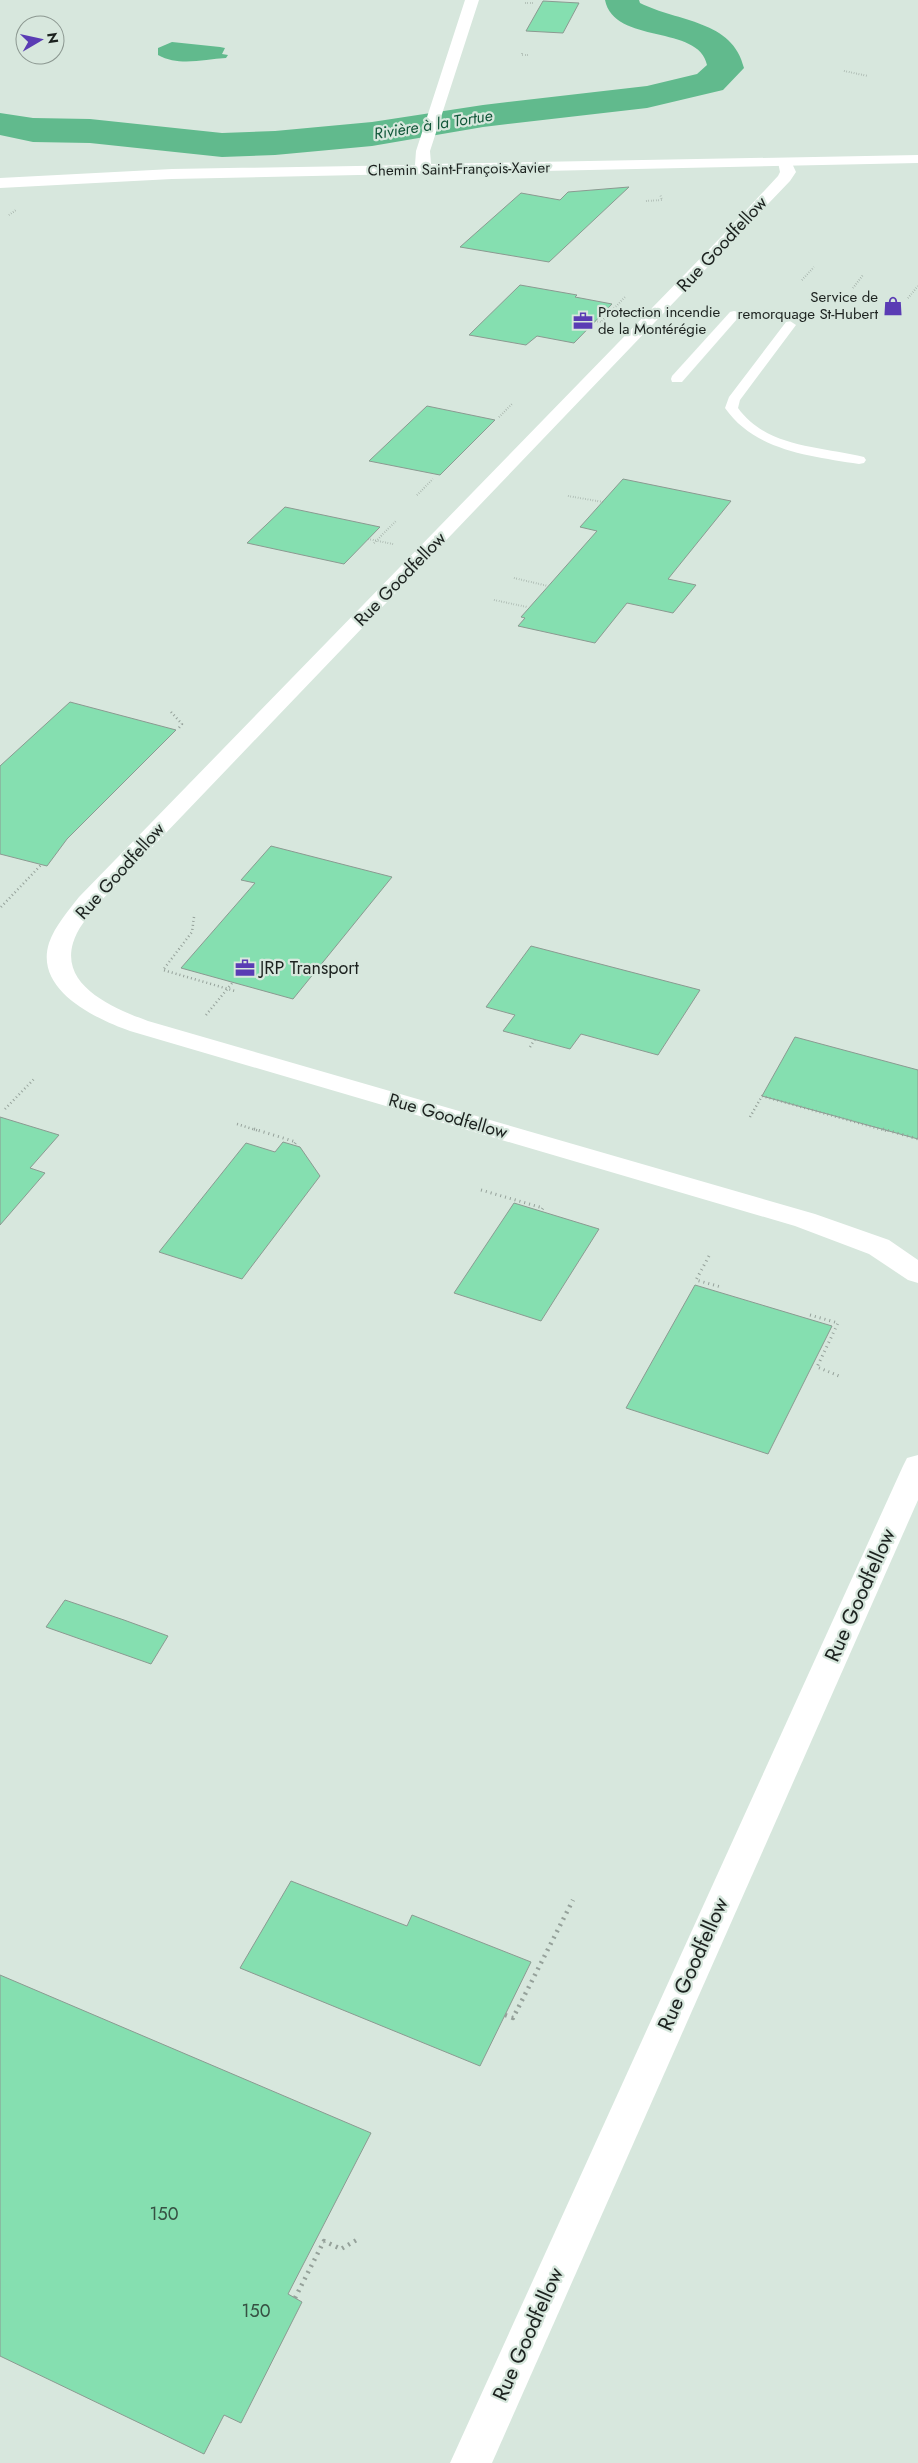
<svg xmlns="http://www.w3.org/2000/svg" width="918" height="2463" font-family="Jost,sans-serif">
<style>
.water{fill:#61ba8d}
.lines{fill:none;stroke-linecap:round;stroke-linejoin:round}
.river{fill:#61ba8d;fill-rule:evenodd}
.building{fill:#85dfb0;stroke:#8b9a91}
.path-far3{stroke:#95a19a;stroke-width:2;stroke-dasharray:0.5 2;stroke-linecap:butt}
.path-far2{stroke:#95a19a;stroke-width:2.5;stroke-dasharray:1 3;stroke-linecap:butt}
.path-far1{stroke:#95a19a;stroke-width:3;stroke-dasharray:1 4;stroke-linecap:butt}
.path{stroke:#95a19a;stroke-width:4.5;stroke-dasharray:2 5;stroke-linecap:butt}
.service{fill:#fff;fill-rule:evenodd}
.minor{fill:#fff;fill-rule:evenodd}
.tertiary{fill:#fff;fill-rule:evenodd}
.labels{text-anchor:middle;stroke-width:4.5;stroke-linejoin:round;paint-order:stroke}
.far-street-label{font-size:15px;fill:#1c221f;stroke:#d7e7dd}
.far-poi-label{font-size:15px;fill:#1c221f;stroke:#d7e7dd;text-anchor:end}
.far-water-label{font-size:16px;font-style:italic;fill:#115739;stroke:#d7e7dd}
.street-label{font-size:18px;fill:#1c221f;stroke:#d7e7dd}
.poi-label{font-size:18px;fill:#1c221f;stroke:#d7e7dd;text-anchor:start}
.near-number-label{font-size:18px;fill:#365143}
.near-street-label{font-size:21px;fill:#1c221f;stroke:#d7e7dd}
</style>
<rect width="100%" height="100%" fill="#d7e7dd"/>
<path class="water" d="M172 42 220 47 225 48 222 54 228 55 226 58C204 59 180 67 158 55V48Z"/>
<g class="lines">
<path class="river" d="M605 0H639L640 3C678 22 733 20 744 68L723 90 647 108 483 127 372 146 275 155 222 157 90 143 33 142 0 135V113L33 118 90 119 222 133 275 131 372 122 483 105 647 86 697 74 707 65C699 24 614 45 605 0Z"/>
</g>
<g class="building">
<path d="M543 1 579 3 563 33 526 31Z"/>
<path d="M629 187 549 262 460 247 521 193 560 200 568 192Z"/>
<path d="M520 285 577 295 575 297 612 304 574 343 537 336 526 345 469 335Z"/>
<path d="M427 406 495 420 440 475 369 461Z"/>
<path d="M623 479 731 501 668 579 696 585 673 613 627 603 595 643 518 626 525 618 521 617 597 531 580 527Z"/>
<path d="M285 507 380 527 344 564 247 543Z"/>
<path d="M70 702 176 730 67 839 47 866 0 854V766Z"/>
<path d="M271 846 392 877 293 999 181 968 255 883 241 880Z"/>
<path d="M531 946 700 990 658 1055 581 1034 570 1049 503 1031 515 1015 486 1007Z"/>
<path d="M795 1037 918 1070V1139L762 1096Z"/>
<path d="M0 1117 59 1135 30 1168 45 1173 0 1225Z"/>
<path d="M283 1142 300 1147 320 1176 242 1279 159 1252 246 1143 275 1152Z"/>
<path d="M514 1203 599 1229 541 1321 454 1293Z"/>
<path d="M695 1285 832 1326 768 1454 626 1408Z"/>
<path d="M65 1600 124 1620 168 1636 151 1664 46 1627Z"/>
<path d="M291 1881 407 1926 412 1915 531 1962 480 2066 240 1968Z"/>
<path d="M0 1975 371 2133 288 2294 302 2302 241 2423 224 2415 204 2454 0 2356Z"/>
</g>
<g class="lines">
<g class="path-far3">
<path d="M525 3H534"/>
<path d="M522 53V55H530"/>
<path d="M844 71 868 76"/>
<path d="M646 201 662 200 660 194"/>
<path d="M9 215 16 210"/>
<path d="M802 280 814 267"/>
<path d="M853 288 863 275"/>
<path d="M908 298 918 286"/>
<path d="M595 321 601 322 626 296"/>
<path d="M499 417 513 403"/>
<path d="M417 495 433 479"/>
<path d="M568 496 603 502"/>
<path d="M368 539 393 544"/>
<path d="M374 543 396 521"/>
<path d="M514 578 548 586"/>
<path d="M494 600 527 607"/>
</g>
<g class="path-far2">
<path d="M171 712 182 724 178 729"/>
<path d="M1 907 41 865"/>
<path d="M194 917 192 932 163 970 235 991"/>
<path d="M206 1015 233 982"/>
<path d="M530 1047 535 1039"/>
<path d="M5 1109 34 1079"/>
<path d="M750 1117 762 1096 887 1131"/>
<path d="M237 1124 259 1131"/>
</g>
<g class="path-far1">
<path d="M254 1129 296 1142 294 1145"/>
<path d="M883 1129 918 1139"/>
<path d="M481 1190 543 1208 541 1211"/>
<path d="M709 1256 696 1280 721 1287"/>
<path d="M810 1315 838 1323 817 1367 839 1376"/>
</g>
<g class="path">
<path d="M505 2015 513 2018 573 1900"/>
<path d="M295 2298 324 2241 341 2249 360 2238"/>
</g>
<g class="service">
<path d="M734 311 738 312 740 315 738 318 682 382H672L671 379 672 376 730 312Z"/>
<path d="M790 321 796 325 740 400 738 408C767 448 820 446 864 457L866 460 864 463 859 464C811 456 755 451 725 408L729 397 786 322Z"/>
</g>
<g class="minor">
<path d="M785 158 790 159 796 172 790 181 95 907C87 918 77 929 73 943 60 987 116 1009 148 1021L815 1214 889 1240 918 1260V1283L908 1280 869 1254 795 1226 130 1031C96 1019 34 990 49 943 55 926 68 911 79 897L723 235 778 176 780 172 778 162Z"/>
<path d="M918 1455V1500L492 2463H450L903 1466 907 1458Z"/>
</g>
<path class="tertiary" d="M465 0H479L430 151 431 164 918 155V163L172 179 0 188V178L172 169 415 165 416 151Z"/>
</g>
<defs>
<symbol id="shop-bare" viewBox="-9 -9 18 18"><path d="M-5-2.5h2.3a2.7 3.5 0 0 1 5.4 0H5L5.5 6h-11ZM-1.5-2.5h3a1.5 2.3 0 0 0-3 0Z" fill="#5a3cb4" stroke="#d7e7dd" stroke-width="2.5" paint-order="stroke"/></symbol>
<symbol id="office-bare" viewBox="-9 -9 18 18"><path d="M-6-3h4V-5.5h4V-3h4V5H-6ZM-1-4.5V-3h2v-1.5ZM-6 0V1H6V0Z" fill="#5a3cb4" stroke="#d7e7dd" stroke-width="2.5" paint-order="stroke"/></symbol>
</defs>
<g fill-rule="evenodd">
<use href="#shop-bare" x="879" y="292" width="28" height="28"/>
<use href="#office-bare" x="569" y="307" width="28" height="28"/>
<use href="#office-bare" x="231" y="954" width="28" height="28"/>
</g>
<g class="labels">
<g class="far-street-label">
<text transform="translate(459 169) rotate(-1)" y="5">Chemin Saint-François-Xavier</text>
</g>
<g class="far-poi-label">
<text x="878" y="302">Service de<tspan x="878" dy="17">remorquage St-Hubert</tspan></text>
<text x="598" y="317" text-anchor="start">Protection incendie<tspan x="598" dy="17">de la Montérégie</tspan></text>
</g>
<g class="far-water-label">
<text transform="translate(433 124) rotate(-9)" y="6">Rivière à la Tortue</text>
</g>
<g class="street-label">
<text transform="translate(722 244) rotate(-47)" y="6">Rue Goodfellow</text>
<text transform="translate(400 579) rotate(-46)" y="6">Rue Goodfellow</text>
<text transform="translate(120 871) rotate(-48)" y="6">Rue Goodfellow</text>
<text transform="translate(448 1116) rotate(16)" y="6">Rue Goodfellow</text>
</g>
<g class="poi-label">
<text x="260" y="974">JRP Transport</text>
</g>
<g class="near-number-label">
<text x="164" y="2220">150</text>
<text x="256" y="2317">150</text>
</g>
<g class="near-street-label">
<text transform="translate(860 1595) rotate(-66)" y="7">Rue Goodfellow</text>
<text transform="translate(693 1964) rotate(-66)" y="7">Rue Goodfellow</text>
<text transform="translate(528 2334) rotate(-66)" y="7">Rue Goodfellow</text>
</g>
</g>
<g transform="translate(40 40) rotate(81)"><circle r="24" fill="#d7e7dd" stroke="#8c9891"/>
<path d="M0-4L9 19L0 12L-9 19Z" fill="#5a3cb4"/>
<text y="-8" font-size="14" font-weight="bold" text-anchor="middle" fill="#1c221f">N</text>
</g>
</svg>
